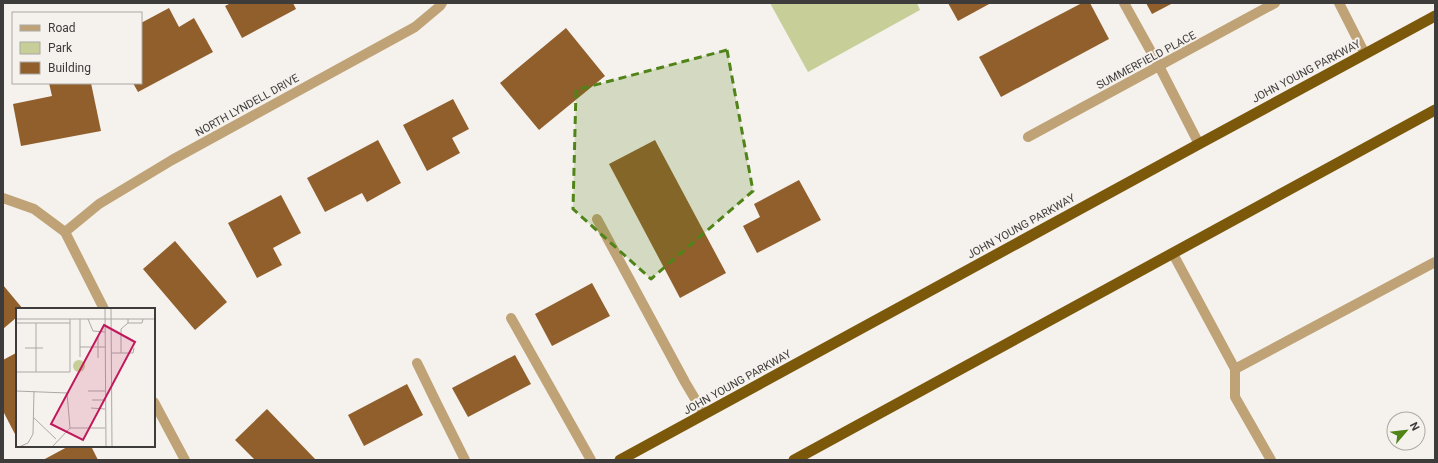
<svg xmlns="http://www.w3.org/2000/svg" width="1438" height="463" font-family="Roboto,sans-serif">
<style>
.green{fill:#c7ce97}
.building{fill:#905f2c}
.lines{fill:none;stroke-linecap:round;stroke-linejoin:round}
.service{stroke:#bfa376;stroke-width:10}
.minor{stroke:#bfa376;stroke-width:10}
.trunk{stroke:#7c580a;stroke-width:11}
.marked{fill:#518418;fill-opacity:0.2;stroke:#518418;stroke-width:3;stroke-dasharray:8 5;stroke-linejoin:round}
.labels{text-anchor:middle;stroke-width:4;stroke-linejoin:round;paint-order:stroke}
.street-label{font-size:11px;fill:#3e3c3a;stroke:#f5f1ed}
.inset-road{fill:none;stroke:#aca9a5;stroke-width:1}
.view{fill:#c2185b;fill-opacity:0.15;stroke:#c2185b;stroke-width:2}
.inset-edge{fill:none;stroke:#3e3c3a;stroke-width:2}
</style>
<rect width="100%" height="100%" fill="#f5f1ed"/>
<path class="green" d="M770 3H917L920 10 808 72Z"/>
<g class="building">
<path d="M231 3H293L296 9 242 38 225 6Z"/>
<path d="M948 3H991L958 21Z"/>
<path d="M1082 3H1090L1109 39 1001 97 979 57Z"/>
<path d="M1146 3H1173L1152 14Z"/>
<path d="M169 8 179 27 194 18 213 52 138 92 133 83H141V23Z"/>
<path d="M566 28 605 76 539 130 500 83Z"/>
<path d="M49 83H91L101 131 21 146 13 104 52 96Z"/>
<path d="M453 99 469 129 452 138 460 153 427 171 403 125Z"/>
<path d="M378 140 401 183 367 202 362 193 325 212 307 178Z"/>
<path d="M655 140 726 273 680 298 609 164Z"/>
<path d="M799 180 821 220 757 253 743 226 760 217 754 204Z"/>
<path d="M281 195 301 233 273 248 282 265 257 278 228 223Z"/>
<path d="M175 241 227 302 195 330 143 269Z"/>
<path d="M592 283 610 316 552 346 535 314Z"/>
<path d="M3 285 23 309H17V317L3 329Z"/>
<path d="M16 353 17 355V438L3 411V360Z"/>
<path d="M515 355 531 384 468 417 452 388Z"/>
<path d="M407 384 423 415 364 446 348 415Z"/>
<path d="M267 409 316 460H255L235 440Z"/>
<path d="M69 446H91L98 460H43Z"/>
</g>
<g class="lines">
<g class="service">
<path d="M1124 3 1159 66 1199 144"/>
<path d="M1339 3 1365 54"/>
<path d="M1028 137 1275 3"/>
<path d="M597 219 685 382 704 414"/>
<path d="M1173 254 1235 369 1435 262"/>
<path d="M511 318 591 460"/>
<path d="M417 363 435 400 465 460"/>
<path d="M1235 369V397L1271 460"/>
</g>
<g class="minor">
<path d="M3 198 34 209 65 232 104 309"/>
<path d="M65 232 99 204 172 160 415 27 440 6 442 3"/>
<path d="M154 402 185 460"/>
</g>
<g class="trunk">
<path d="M620 460 1199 144 1435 16"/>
<path d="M794 460 1435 110"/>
</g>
</g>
<path class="marked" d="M727 50 753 191 651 279 573 209 576 90Z"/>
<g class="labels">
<g class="street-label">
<text transform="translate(1146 60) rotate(-28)" y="4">SUMMERFIELD PLACE</text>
<text transform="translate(1306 71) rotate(-28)" y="4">JOHN YOUNG PARKWAY</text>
<text transform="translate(247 105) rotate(-29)" y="4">NORTH LYNDELL DRIVE</text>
<text transform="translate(1021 226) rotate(-29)" y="4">JOHN YOUNG PARKWAY</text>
<text transform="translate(737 382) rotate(-29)" y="4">JOHN YOUNG PARKWAY</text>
</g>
</g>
<g transform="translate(16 308)">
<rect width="139" height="139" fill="#f5f1ed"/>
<path d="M57 58a6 6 0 1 1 12 0a6 6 0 1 1-12 0Z" fill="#c7ce97"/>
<path class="inset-road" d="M89 0 90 139M95 0 96 139M0 11H139M72 11 77 23 89 24M0 15H54M112 15H126L127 11M82 29V50M64 39H89M9 40H27M95 45H105V21L112 15V11M105 45H117L118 40M64 49V11M0 64H54V11M20 64V15M0 83 51 85 54 120M72 83H89M76 92H89M75 100 89 101M18 110 40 131M54 120H89M3 139 12 135 17 126 18 83M36 139 54 120"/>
<path class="view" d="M88 17 119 34 67 132 35 116Z"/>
<rect width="139" height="139" class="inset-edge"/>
</g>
<rect width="1438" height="463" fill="none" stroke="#3e3c3a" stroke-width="8"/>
<rect x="12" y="12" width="130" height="72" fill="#f5f1ed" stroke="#aca9a5"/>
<rect x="20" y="25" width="20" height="6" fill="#bfa376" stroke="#aca9a5"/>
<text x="48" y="32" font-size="12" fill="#3e3c3a">Road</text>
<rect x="20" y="42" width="20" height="12" fill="#c7ce97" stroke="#aca9a5"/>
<text x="48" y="52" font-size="12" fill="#3e3c3a">Park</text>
<rect x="20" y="62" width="20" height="12" fill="#905f2c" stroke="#aca9a5"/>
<text x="48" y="72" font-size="12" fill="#3e3c3a">Building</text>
<g transform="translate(1406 431) rotate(62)"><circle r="19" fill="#f5f1ed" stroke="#aca9a5"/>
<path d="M0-3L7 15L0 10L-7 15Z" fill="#518418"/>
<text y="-6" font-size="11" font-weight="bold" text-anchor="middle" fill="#3e3c3a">N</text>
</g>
</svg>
